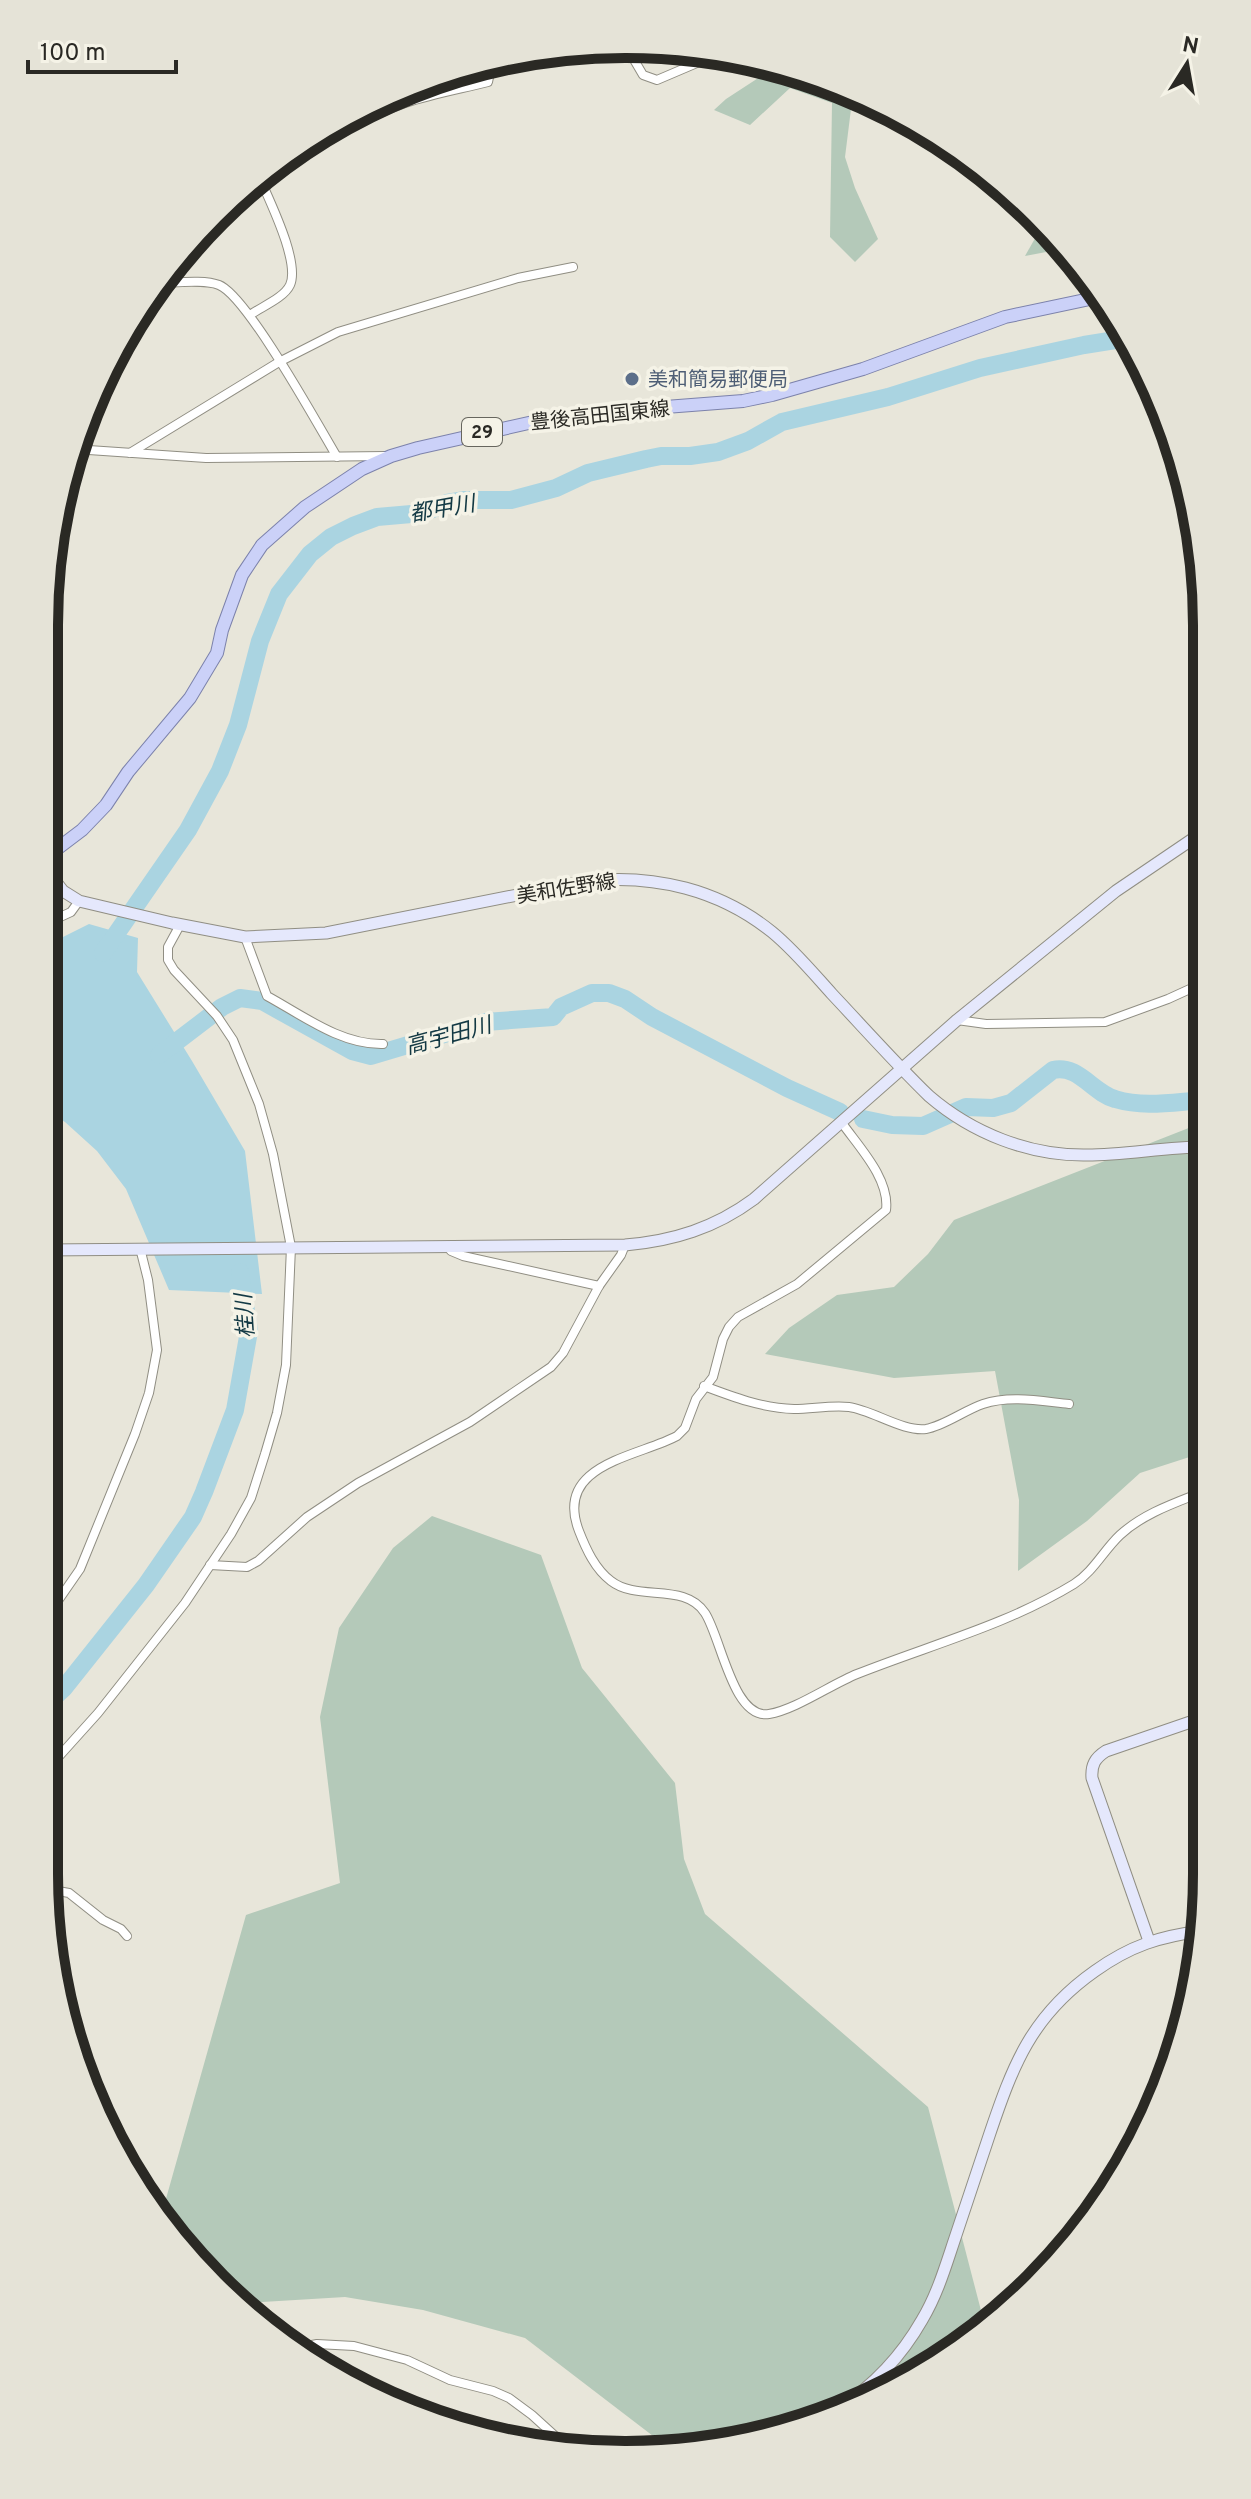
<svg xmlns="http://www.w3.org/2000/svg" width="1251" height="2499" font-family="Overpass,'Noto Sans JP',sans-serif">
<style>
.green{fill:#b4c9b9}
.water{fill:#aad4e1}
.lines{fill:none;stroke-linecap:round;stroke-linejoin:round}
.river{stroke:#aad4e1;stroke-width:18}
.street-casing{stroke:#908e83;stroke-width:10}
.secondary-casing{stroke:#908e83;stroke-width:13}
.primary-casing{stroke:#7c82ab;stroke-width:14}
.street{stroke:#fff;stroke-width:8}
.secondary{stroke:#e5e8fc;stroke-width:11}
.primary{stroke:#cbd1f8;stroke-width:12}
.service-dot{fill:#5c6f8a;stroke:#f5f3e7;stroke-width:3}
.labels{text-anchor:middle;stroke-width:7;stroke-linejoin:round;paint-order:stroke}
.shield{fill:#f5f3e7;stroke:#67665e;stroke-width:2}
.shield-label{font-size:18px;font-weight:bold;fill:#2a2924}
.service-label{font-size:20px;fill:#4e5e75;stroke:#f5f3e7;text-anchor:start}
.street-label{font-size:20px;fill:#2a2924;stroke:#f5f3e7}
.water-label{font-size:22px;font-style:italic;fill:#133944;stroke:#f5f3e7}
.rim{fill:none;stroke:#2a2924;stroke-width:10}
</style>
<rect width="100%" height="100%" fill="#e8e6da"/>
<g class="green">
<path d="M778 65 853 93 845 157 855 188 878 239 855 262 830 237 832 103 790 88 750 125 714 110 726 99Z"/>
<path d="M1042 226 1062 249 1025 256Z"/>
<path d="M1204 1122 1205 1452 1140 1473 1087 1521 1018 1571 1019 1500 995 1371 894 1378 765 1354 789 1328 837 1295 894 1287 928 1254 954 1220Z"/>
<path d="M432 1516 541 1555 582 1668 675 1783 684 1859 705 1914 928 2107 984 2322 883 2395 702 2450 670 2449 525 2338 423 2310 345 2297 245 2303 164 2228 160 2220 246 1915 340 1883 320 1717 339 1628 393 1548Z"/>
</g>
<path class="water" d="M89 924 138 938 137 972 192 1061 245 1151 262 1294 169 1290 126 1189 97 1151 65 1122 45 1109V946Z"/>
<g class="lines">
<g class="river">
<path d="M103 953 188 830 220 771 238 725 260 641 279 594 310 554 331 537 353 526 377 517 423 513 447 503 465 500H511L556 488 588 473 646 459 661 456H690L718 452 748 441 782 422 888 397 980 368 1084 345 1128 338"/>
<path d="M159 1055 222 1007 240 998 262 1001 352 1051 371 1056 485 1022 553 1017 561 1007 592 993H609L625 999 652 1017 787 1088 840 1112"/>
<path d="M863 1119 892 1125 923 1126 966 1107 993 1108 1011 1103 1053 1070C1078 1064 1093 1093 1115 1099 1145 1108 1173 1102 1204 1100"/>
<path d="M44 1706 64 1688 146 1585 193 1517 204 1492 235 1410 249 1331 240 1272"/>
</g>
<defs>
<g id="street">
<path d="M626 46 643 75 657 80 718 54"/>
<path d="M343 132V118"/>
<path d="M242 188 255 187C302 156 351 122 405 103 432 94 460 89 488 82L492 62"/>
<path d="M157 283C174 283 204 279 219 285 247 296 318 425 337 457"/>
<path d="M250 315C261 307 284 298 290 285 300 263 271 204 262 183"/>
<path d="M74 449 206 458 386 456"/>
<path d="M130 453 279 362 338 332 518 278 573 267"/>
<path d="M45 924 71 912 79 901"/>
<path d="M245 937 267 996C302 1015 341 1045 383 1044"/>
<path d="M957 1020 986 1024 1105 1022 1168 999 1203 983"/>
<path d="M842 1123C859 1147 890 1179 886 1210L797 1284 738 1317 729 1327 723 1339 713 1377 696 1399 685 1428 677 1436C638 1457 553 1464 579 1531 586 1549 595 1569 611 1581 638 1602 685 1582 705 1613 721 1637 733 1720 769 1714 795 1710 832 1684 857 1674 930 1645 1007 1625 1074 1584 1093 1572 1104 1550 1120 1535 1144 1513 1175 1503 1205 1491"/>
<path d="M447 1246 451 1251 463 1256 599 1286"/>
<path d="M704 1386C733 1397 762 1408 794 1409 812 1409 831 1405 849 1407 872 1410 903 1432 926 1429 944 1426 965 1410 983 1404 1010 1395 1040 1401 1069 1404"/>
<path d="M210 1565 247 1567 258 1561 307 1517 358 1483 470 1422 551 1367 563 1353 599 1286 621 1255 625 1245"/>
<path d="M44 1621 80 1569 135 1434 149 1393 157 1350 148 1280 140 1248"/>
<path d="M44 1773 98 1713 185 1603 231 1534 251 1498 265 1454 277 1413 286 1365 291 1247 273 1154 259 1104 233 1040 217 1016 174 970 168 960V947L180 925"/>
<path d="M47 1889 69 1893 103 1920 121 1929 127 1936"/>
<path d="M300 2355 307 2346 317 2344 354 2346 407 2360 450 2380 493 2391 509 2398 532 2415 565 2445"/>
</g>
<g id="secondary">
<path d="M45 868 63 891 79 901 172 923 245 937 326 933 588 881C655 874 720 890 772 932 794 950 813 973 832 994 864 1028 895 1063 929 1096 972 1133 1029 1156 1087 1155 1126 1155 1165 1147 1204 1147"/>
<path d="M45 1250 625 1245C673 1241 715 1228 754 1199L957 1020 1116 891 1203 832"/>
<path d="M1149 1941 1092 1778C1091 1765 1095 1758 1106 1751L1205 1717"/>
<path d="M839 2408C873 2386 902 2355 922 2320 937 2295 945 2268 954 2241 966 2206 977 2171 989 2136 1013 2065 1031 2016 1095 1971 1130 1946 1160 1936 1203 1931"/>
</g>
<path id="primary" d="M45 858 82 830 106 805 128 772 190 698 217 653 222 630 242 575 262 545 305 507 362 469 391 456 418 448 542 420 614 411 743 401 772 395 863 369 1005 317 1104 296"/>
</defs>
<use href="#street" class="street-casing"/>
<use href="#secondary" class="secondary-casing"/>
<use href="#primary" class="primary-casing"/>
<use href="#street" class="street"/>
<use href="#secondary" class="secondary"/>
<use href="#primary" class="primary"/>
</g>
<circle class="service-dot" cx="632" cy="379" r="8"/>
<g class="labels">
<rect class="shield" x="462" y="418" width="40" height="28" rx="6"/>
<g class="shield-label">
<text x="482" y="438">29</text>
</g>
<g class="service-label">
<text x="648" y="386">美和簡易郵便局</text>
</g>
<g class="street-label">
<text transform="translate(600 415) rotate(-6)" y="7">豊後高田国東線</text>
<text transform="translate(566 888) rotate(-9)" y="7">美和佐野線</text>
</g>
<g class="water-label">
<text transform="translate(442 508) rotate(-10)" y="8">都甲川</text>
<text transform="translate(448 1035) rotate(-15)" y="8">高宇田川</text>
<text transform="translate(244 1316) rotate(-94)" y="8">桂川</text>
</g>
</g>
<path d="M0 0H1251V2499H0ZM625 58H626A567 567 0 0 1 1193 625V1874A567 567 0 0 1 626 2441H625A567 567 0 0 1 58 1874V625A567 567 0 0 1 625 58Z" fill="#e5e3d7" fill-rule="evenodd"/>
<path class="rim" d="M625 58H626A567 567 0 0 1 1193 625V1874A567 567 0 0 1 626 2441H625A567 567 0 0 1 58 1874V625A567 567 0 0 1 625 58Z"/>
<g transform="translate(1187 64) rotate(11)" stroke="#f5f3e7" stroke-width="6" paint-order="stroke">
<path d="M0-6L14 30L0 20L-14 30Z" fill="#2a2924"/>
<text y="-12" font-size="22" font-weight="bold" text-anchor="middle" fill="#2a2924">N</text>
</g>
<path d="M28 60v12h148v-12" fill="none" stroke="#2a2924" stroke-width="4"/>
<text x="40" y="60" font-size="24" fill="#2a2924" stroke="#f5f3e7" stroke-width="6" paint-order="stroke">100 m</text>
</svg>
